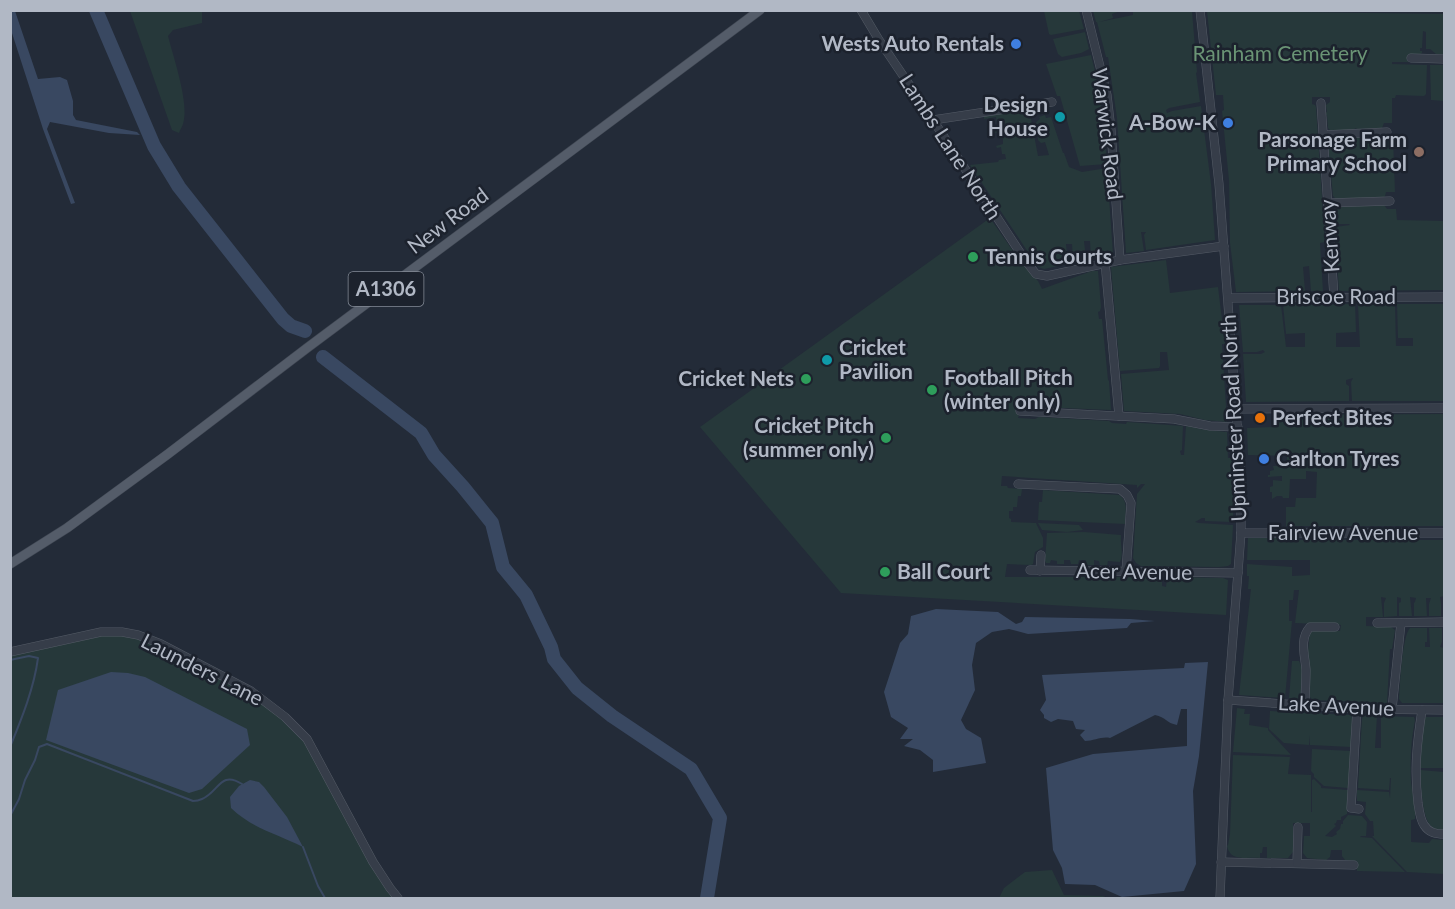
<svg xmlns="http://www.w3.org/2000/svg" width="1455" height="909" font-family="Lato,sans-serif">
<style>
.green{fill:#26383a}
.water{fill:#394861}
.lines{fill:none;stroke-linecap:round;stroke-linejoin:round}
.stream{stroke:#394861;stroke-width:2}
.river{stroke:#394861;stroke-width:14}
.minor-casing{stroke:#545b66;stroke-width:9}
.major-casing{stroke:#3f4652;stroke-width:10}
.minor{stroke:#363d49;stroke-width:8}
.major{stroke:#545c69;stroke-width:9}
.shop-dot{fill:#3f7fe0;stroke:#1c222d;stroke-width:2}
.culture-dot{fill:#0f9aa8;stroke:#1c222d;stroke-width:2}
.education-dot{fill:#8d6e63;stroke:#1c222d;stroke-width:2}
.leisure-dot{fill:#2e9e5b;stroke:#1c222d;stroke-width:2}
.food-dot{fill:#e8710a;stroke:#1c222d;stroke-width:2}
.labels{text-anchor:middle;stroke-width:5;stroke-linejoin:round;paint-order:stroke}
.shield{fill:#1c222d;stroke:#848b97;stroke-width:1.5}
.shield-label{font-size:20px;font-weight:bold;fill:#b1b8c5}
.poi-label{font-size:21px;font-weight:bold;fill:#b1b8c5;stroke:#1c222d;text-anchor:end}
.park-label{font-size:21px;fill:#6a9475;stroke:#1c222d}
.street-label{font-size:21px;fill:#b1b8c5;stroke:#1c222d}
</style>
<rect width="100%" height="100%" fill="#232b38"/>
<g class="green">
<path d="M130 11H202V23L173 30 168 36C173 56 190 105 183 124 182 127 180 130 179 133L172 130Z"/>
<path d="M1044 11H1079L1084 29 1051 35 1049 34Z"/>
<path d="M1093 11H1120L1112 14 1113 18 1099 22 1133 15V11H1192L1197 72 1196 73 1200 102 1169 108 1166 110 1167 113 1172 111 1201 106 1211 184 1215 240 1146 250 1144 235 1146 232H1141L1144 251 1126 253 1117 118 1108 57H1106L1097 22H1096Z"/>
<path d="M1207 11 1444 14V54H1436L1430 49H1426V32L1423 31 1422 48H1420V51H1422V53L1419 55H1408V62H1392V64L1427 65 1426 94 1424 96 1396 95 1395 98H1392V123H1384L1382 128 1357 129 1356 128 1353 130 1331 131 1328 128 1327 115 1322 114 1327 112 1326 105 1330 102V97H1312V104L1315 105 1316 107 1325 242 1320 243 1323 291H1311L1309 266 1303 267 1305 291 1236 292 1230 243 1229 180 1222 111 1224 110 1223 95H1216Z"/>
<path d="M1085 32 1089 49 1081 53 1062 57 1058 54 1053 39Z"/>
<path d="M1091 55C1101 92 1104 126 1107 164L1080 166 1060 96H1057L1046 64Z"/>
<path d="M1430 65H1444V101L1431 100Z"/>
<path d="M1029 108 1038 156 1049 155 1045 142 1041 143 1038 140 1036 122 1040 119 1039 117 1045 115 1046 118 1051 117 1063 153H1064L1069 167 1082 172 1107 168 1113 254 1091 258 1090 241H1084L1086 259 1073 262 1072 244H1066L1068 264 1044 269 1038 267 970 165 998 162 999 160 1006 159 1005 154H1002L1001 147 997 148 996 146 1003 144V139H1000L999 132 994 133V131L1001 129 1000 124H997L996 117 984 119V115Z"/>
<path d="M1382 136 1385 138H1393L1395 192H1386L1385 196 1384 197 1336 199 1333 196 1328 143 1332 139Z"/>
<path d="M1384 205 1387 209H1396L1397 220 1444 221V290L1339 291 1335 227 1350 225 1349 224H1334L1333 211 1336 207Z"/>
<path d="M990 218 1022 264 1038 281 1042 289 1092 271H1098L1101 307 1100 311 1098 312 1099 319H1102L1108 380 1109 381 1111 410 1039 407 1035 405 1023 404 1018 418 1035 419 1039 417 1109 421 1112 423 1126 424 1127 422 1183 426 1182 450 1180 451 1181 455H1184L1186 426 1206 430 1227 432 1228 458H1233V522L1205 521V518H1202L1195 522 1199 523 1233 525 1231 564 1228 566 1219 567 1141 566 1136 563 1133 558 1137 494 1145 484H1141L1137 488V485L1002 476 1001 486H1007L1008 488 1022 489 1021 496H1018L1017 507H1013V511H1009V518L1011 519V522L1036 523 1043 538V547L1035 552 1033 564 1031 565 1007 564 1005 577H1162V586L1166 587 1167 577 1223 578 1228 580 1226 615 841 593 700 427Z"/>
<path d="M1166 260 1170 293 1218 287 1225 344H1222L1227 422 1205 420 1180 414 1124 411 1121 374 1169 370 1167 352H1160V366L1159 368 1120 371 1111 267Z"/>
<path d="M1355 304 1356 332 1336 333V347H1360L1358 304H1395L1396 346H1413V338H1398L1397 304H1444V401H1352L1351 382 1353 378 1346 380V384L1349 386V401L1246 402 1243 354H1261L1265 352 1263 350 1257 352H1243L1239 305H1281L1286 347H1305V333L1286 334 1283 305Z"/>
<path d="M1444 414V526H1286V507H1295L1296 498H1316L1317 472 1306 471V479H1290L1289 498H1283L1282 496H1277L1272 499V492H1270V487L1273 486V480L1282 481V476L1268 477V475H1270V471L1274 470 1273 466H1287V456L1248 455 1247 428 1274 427V415Z"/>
<path d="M1043 490 1119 495C1129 501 1125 513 1125 524L1038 520 1039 502H1042Z"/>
<path d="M1038 523 1079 525 1083 530 1067 532 1042 530Z"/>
<path d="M1084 532 1121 535C1120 545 1124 554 1120 562L1108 561 1107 566 1100 565 1099 561 1094 560V565H1086V560H1079L1078 564H1071L1070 560H1064V564H1057V561L1051 560 1050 563H1046L1045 561 1047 533Z"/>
<path d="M1248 538H1283V540H1444V596L1440 597 1441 604V616H1429V604L1431 598H1426L1427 616H1414V603L1415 602 1416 598 1410 597 1412 616H1399V603L1401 602V598L1397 597V616L1384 617V603L1386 598 1381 597 1383 617H1366V626L1391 627 1395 630 1392 649H1390L1387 703 1313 700 1310 697V677L1308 651 1310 633 1313 631H1340L1341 625 1295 623 1299 590H1294L1293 600H1289V621H1292L1285 698 1239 695 1251 589H1248L1249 576H1247V564L1292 567V576L1310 575V560H1247Z"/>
<path d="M1410 628H1427V642H1425V647H1430L1429 628H1442V642L1440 647 1444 648V703H1402L1399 699C1400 686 1402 636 1410 628Z"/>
<path d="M101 632 138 635 251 691 307 739 398 898H11L10 651Z"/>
<path d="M1292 661H1299C1304 671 1305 689 1300 699L1289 698Z"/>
<path d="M1237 708 1245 709 1244 714H1250L1249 725 1268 728V730L1291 755 1233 752Z"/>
<path d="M1270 711 1351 715 1353 718 1351 747 1310 745V735L1309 745 1284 743 1269 729Z"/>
<path d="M1363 716H1377L1375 748H1381V716L1414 717 1415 720C1411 740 1410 760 1411 781 1412 793 1416 807 1415 819L1411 820V842L1429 843 1432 839 1444 840V874L1407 872 1372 836H1374L1373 821H1370L1365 814 1366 802 1357 801V790L1389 792 1390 798 1391 778H1390L1389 790 1358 788 1362 719Z"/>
<path d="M1426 717H1444V768H1420L1424 720Z"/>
<path d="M1312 749 1351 751 1348 788 1324 786 1314 777V774L1311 771Z"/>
<path d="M1233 755 1290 757 1288 774 1311 775V812H1312V780L1314 779 1321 786V788L1348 790 1347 814 1341 817V820H1337L1336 823 1334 824 1336 826 1325 836 1332 837 1337 834 1336 832 1340 829 1341 824H1343V821L1348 815 1362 816 1367 822 1366 836H1361L1360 837 1372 838 1405 872 1357 871V861L1345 860 1342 856V850H1331L1330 857 1326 860 1307 858 1303 853 1304 836H1310V823H1293V852L1288 858H1267V847H1263L1262 853H1260V858C1246 857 1230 862 1227 846L1228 845 1230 834Z"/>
<path d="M1420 770 1444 772V830C1439 829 1434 830 1430 825 1422 815 1421 784 1420 770Z"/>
<path d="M1052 870 1064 895 1103 896 1108 898H999L1004 888 1025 872Z"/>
</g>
<g class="water">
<path d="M10 11H15L38 79 60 77 67 80 73 101V115L76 120 137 132 140 135 109 133 50 122 47 129 75 203 71 204 43 129 11 30Z"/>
<path d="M936 609 998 612 1016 624 1022 622 1025 617 1130 619 1155 621 1131 623 1127 628 1028 634 1009 629 992 632 976 643 972 665 975 690 961 720 966 729 981 738 986 763 933 772V760L920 750 904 746 913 739H900L908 728 891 717 884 692 900 643 908 634 911 616Z"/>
<path d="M1208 662 1199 756 1193 791 1196 864 1184 891 1122 897 1095 885 1065 884 1062 868 1053 850 1046 768 1093 754 1187 746V709H1181L1177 725C1166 723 1166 717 1155 715L1110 738C1102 736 1094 741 1085 741L1080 735 1085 730 1076 729 1073 721 1058 719 1051 722 1044 718V715L1040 710 1046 700 1042 675 1184 668 1185 663Z"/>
<path d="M111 672 128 673 145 677 247 729 250 745 202 789 189 793 46 740 58 690Z"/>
<path d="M250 780 259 782 264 787 287 817 303 847C276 833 253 829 231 808L230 797 239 786Z"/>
</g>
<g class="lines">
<g class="stream">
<path d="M10 660 29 656 38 658C34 688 22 718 10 747"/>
<path d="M10 816 19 799 25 780 35 760 39 747 47 744 193 801C195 801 200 800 202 799 219 792 220 770 242 784"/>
<path d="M303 847 318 886 325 898"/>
</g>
<g class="river">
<path d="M96 10 154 146 179 187 283 319 291 326 305 331"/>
<path d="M323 357 421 433 434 455 463 487 492 523 503 567 526 595 551 647 554 659 577 688 612 716 691 769 720 818 707 898"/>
</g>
<defs>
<g id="minor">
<path d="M861 10 879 40 925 108 1025 260 1036 274 1047 276 1120 260 1224 246"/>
<path d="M1086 10 1107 95 1111 130 1120 260"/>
<path d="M1200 10 1219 184 1241 477V533L1228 700 1220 898"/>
<path d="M1411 58 1444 59"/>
<path d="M1321 103 1334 297"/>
<path d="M933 120 1052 102"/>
<path d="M1323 135 1387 132"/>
<path d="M1328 203 1390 201"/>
<path d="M1105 262 1119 416"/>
<path d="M1228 298 1444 297"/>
<path d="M1236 409 1444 408"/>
<path d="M1020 411 1174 419 1210 426 1238 427"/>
<path d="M1018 484 1120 489 1127 495 1131 503 1126 571"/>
<path d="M1241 533H1444"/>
<path d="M1030 570 1238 573"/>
<path d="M1040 571 1041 555"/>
<path d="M1377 623 1444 622"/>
<path d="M10 652 101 632H122L138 635 161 644 251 691 285 717 307 739 373 862 390 888 398 898"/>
<path d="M1228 700 1357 709 1444 710"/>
<path d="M1305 705C1305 694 1306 682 1306 670 1305 655 1299 639 1310 627H1335"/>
<path d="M1357 709 1351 808 1359 809"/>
<path d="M1392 709 1401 623"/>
<path d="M1422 710C1417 743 1414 769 1418 803 1419 810 1420 819 1424 825 1429 833 1436 834 1444 834"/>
<path d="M1221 862 1354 865"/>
<path d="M1297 863 1298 827"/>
</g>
<path id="major" d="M10 564 67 528 168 454 307 348 760 10"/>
</defs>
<use href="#minor" class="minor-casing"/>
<use href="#major" class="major-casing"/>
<use href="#minor" class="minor"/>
<use href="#major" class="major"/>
</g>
<g class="shop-dot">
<circle cx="1016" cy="44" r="6"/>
<circle cx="1228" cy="123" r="6"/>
<circle cx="1264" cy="459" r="6"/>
</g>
<g class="culture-dot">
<circle cx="1060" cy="117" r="6"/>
<circle cx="827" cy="360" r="6"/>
</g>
<circle class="education-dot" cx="1419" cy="152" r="6"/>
<g class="leisure-dot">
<circle cx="973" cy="257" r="6"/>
<circle cx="806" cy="379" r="6"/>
<circle cx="932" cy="390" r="6"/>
<circle cx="886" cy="438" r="6"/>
<circle cx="885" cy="572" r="6"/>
</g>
<circle class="food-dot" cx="1260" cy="418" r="6"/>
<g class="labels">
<rect class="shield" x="348.5" y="272" width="75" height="34" rx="4.5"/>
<g class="shield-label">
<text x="386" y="296">A1306</text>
</g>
<g class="poi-label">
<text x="1004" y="51">Wests Auto Rentals</text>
<text x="1048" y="112">Design<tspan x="1048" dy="24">House</tspan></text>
<text x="1216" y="130">A-Bow-K</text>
<text x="1407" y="147">Parsonage Farm<tspan x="1407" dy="24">Primary School</tspan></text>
<text x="985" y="264" text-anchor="start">Tennis Courts</text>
<text x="839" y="355" text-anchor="start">Cricket<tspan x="839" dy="24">Pavilion</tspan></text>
<text x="944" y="385" text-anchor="start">Football Pitch<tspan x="944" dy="24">(winter only)</tspan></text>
<text x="794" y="386">Cricket Nets</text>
<text x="1272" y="425" text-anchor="start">Perfect Bites</text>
<text x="874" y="433">Cricket Pitch<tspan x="874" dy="24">(summer only)</tspan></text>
<text x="1276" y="466" text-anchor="start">Carlton Tyres</text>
<text x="897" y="579" text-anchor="start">Ball Court</text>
</g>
<g class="park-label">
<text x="1280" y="61">Rainham Cemetery</text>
</g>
<g class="street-label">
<text transform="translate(1107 134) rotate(83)" y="7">Warwick Road</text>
<text transform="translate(950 147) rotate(57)" y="7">Lambs Lane North</text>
<text transform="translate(448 221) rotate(-37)" y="7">New Road</text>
<text transform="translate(1330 236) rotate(-94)" y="7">Kenway</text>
<text x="1336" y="304">Briscoe Road</text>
<text transform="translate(1234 418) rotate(-93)" y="7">Upminster Road North</text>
<text x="1343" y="540">Fairview Avenue</text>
<text transform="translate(1134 572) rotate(1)" y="7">Acer Avenue</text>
<text transform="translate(202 670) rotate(27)" y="7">Launders Lane</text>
<text transform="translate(1336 706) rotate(3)" y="7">Lake Avenue</text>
</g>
</g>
<rect width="1455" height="909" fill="none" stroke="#b1b8c5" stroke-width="24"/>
</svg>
